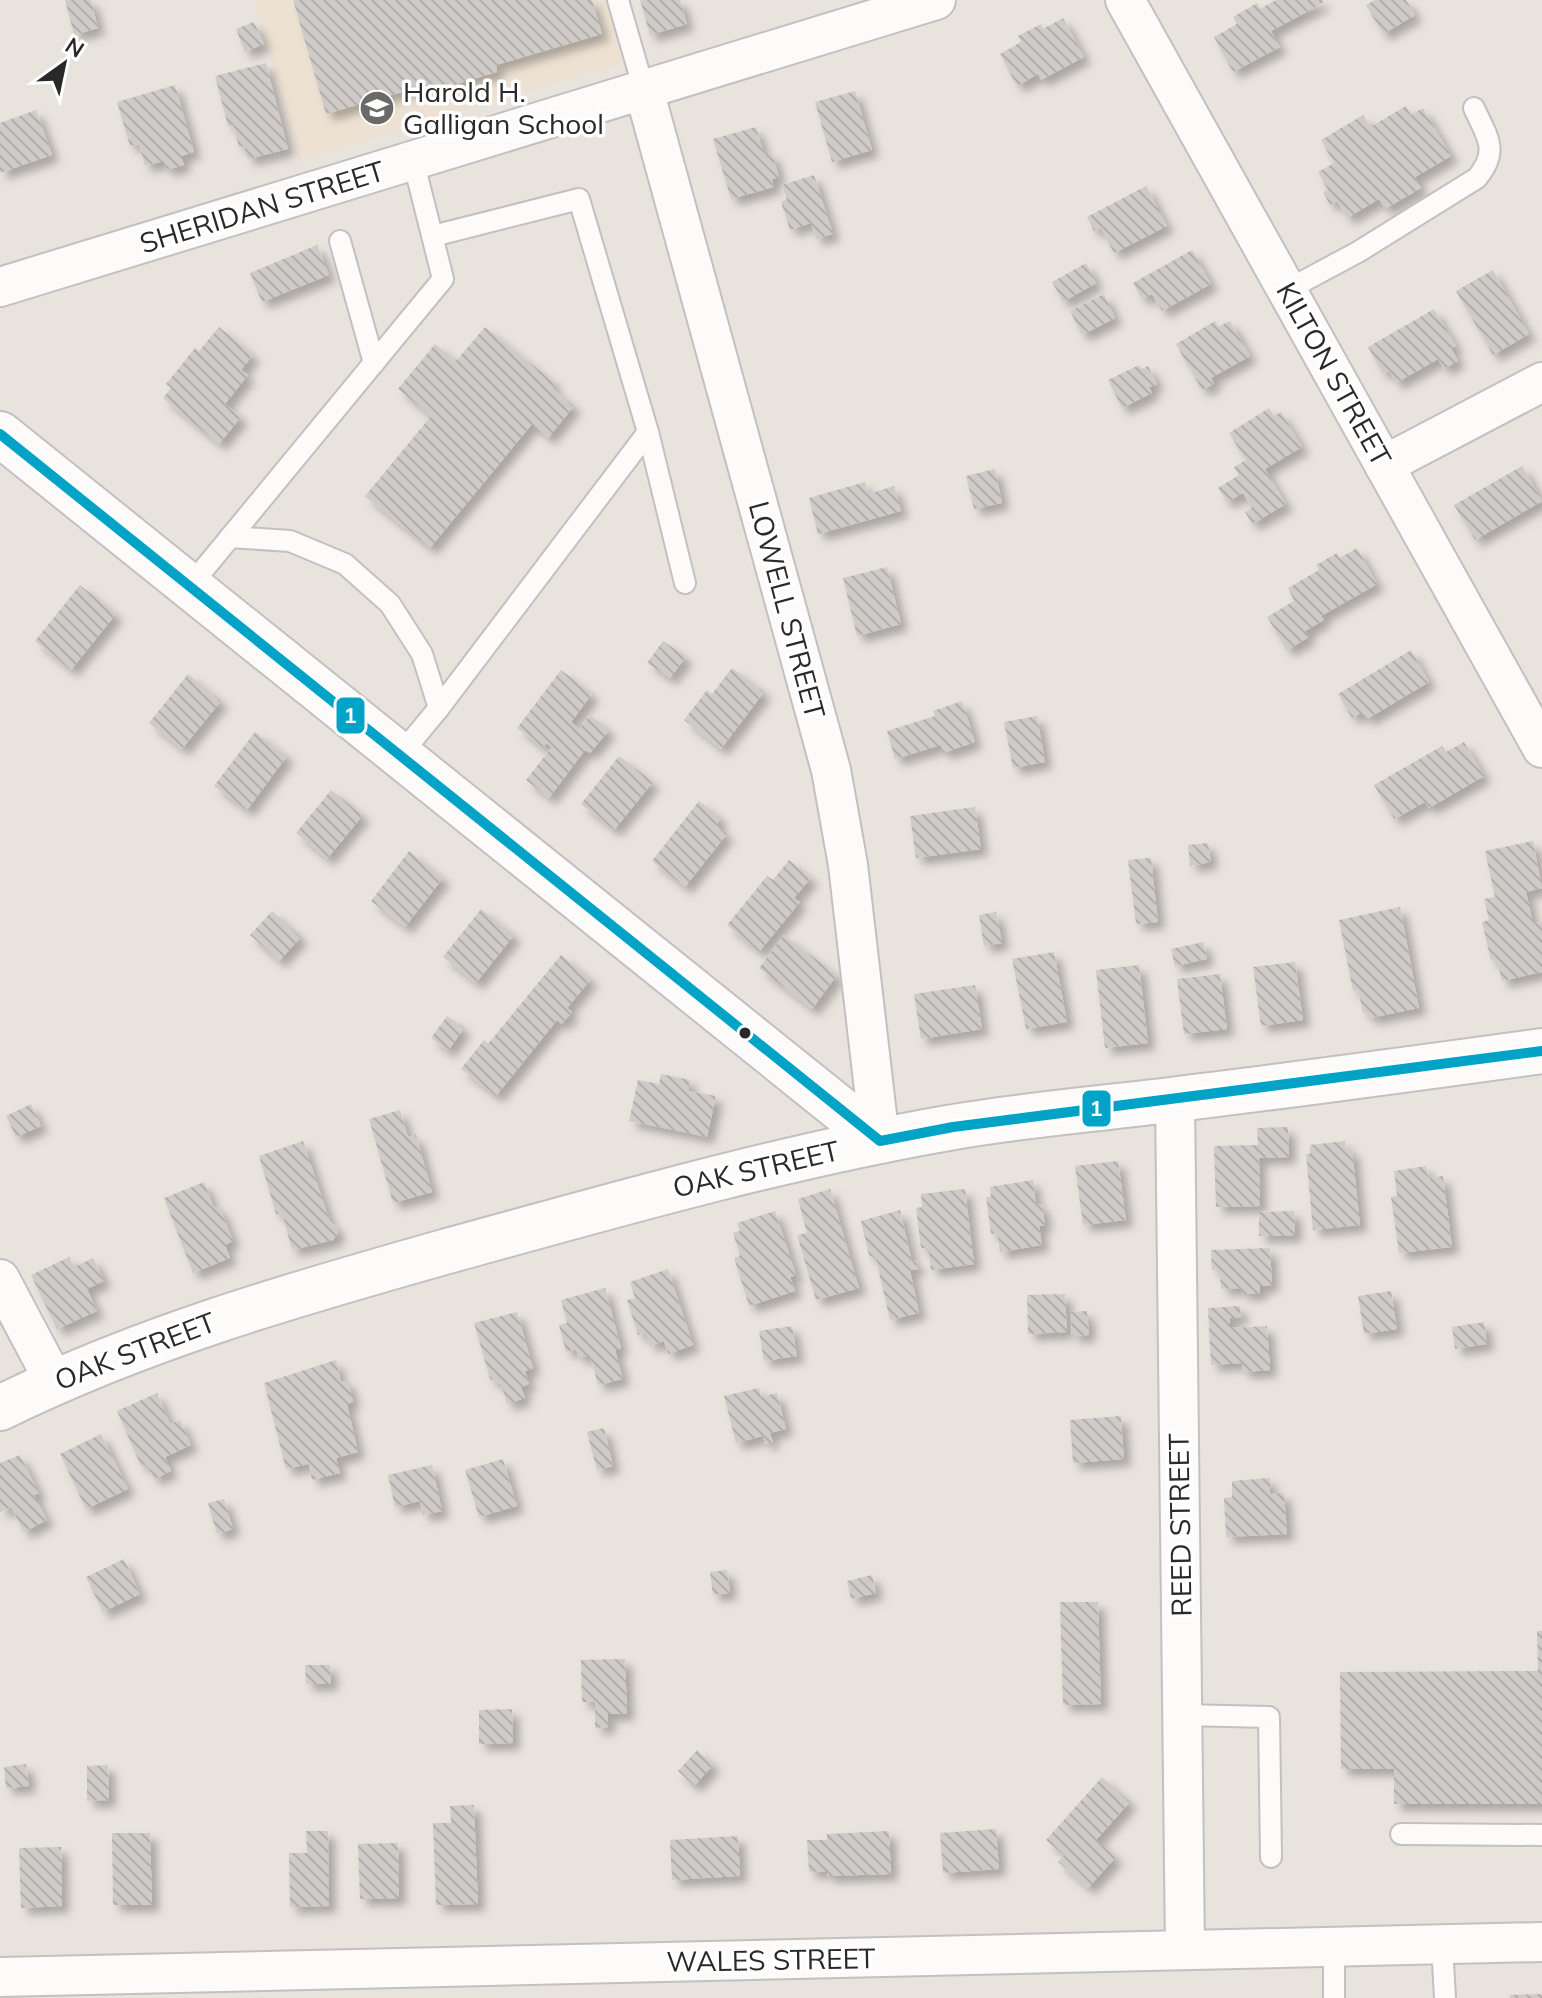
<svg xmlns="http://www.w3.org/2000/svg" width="1542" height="1998" font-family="Mulish,sans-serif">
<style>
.education{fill:#ede1d2}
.building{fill:url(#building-back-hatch);filter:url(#shadow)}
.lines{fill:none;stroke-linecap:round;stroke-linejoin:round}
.lane-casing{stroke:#c2c0c0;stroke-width:24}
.street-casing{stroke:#c2c0c0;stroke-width:42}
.secondary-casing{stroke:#c2c0c0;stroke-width:48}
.lane{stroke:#fcfbfa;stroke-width:20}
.street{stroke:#fcfbfa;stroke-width:38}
.secondary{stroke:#fcfbfa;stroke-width:44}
.bus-1-casing{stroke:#fff;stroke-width:16}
.bus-1{stroke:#02a3c6;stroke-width:10}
.bus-dot{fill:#292929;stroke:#fff;stroke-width:3}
.labels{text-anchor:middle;stroke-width:7;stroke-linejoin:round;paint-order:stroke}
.poi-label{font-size:28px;fill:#292929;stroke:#fff;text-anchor:start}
.street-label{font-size:28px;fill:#292929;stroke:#fff}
.line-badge{stroke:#fff;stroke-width:3}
.badge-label{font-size:22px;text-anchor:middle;font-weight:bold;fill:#fff}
</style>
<defs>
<pattern id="building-back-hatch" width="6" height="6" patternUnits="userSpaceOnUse" patternTransform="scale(2)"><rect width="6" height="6" fill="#cfcbc8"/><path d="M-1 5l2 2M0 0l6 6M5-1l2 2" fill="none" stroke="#b2aeac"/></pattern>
<filter id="shadow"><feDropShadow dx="7" dy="7" stdDeviation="4" flood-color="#0004"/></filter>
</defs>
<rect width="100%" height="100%" fill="#e9e3de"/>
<path class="education" d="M254 0H626L640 57 299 160Z"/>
<g class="building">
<path d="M65 0H91L98 28 74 35Z"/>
<path d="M293 0H592L602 34 496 65 497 72 436 90 433 83 326 114Z"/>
<path d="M640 0H680L687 24 650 35Z"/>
<path d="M1276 0H1322L1323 3 1271 31 1280 47 1233 72 1214 37 1237 24 1233 17 1257 3 1260 9Z"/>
<path d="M1375 0H1406L1415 15 1383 34 1366 5Z"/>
<path d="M1063 18 1084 57 1041 80 1038 74 1017 86 1000 54 1021 42 1018 36 1041 24 1043 29Z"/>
<path d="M254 22 264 44 245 52 236 29Z"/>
<path d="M266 63 288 149 248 159 244 146 239 147 233 125 228 126 215 76Z"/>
<path d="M175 85 194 152 181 156 184 165 166 170 164 161 145 166 139 144 130 146 117 102Z"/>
<path d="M855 91 872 150 832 162 815 102Z"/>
<path d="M1406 106 1411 115 1423 108 1451 156 1415 177 1421 188 1385 209 1379 199 1347 218 1337 201 1330 205 1323 192 1328 190 1318 172 1334 163 1321 140 1363 115 1370 127Z"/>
<path d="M36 110 52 155 0 173V123Z"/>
<path d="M756 127 764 155 772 153 779 177 772 179 774 187 731 199 713 139Z"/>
<path d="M814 175 833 234 816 239 811 223 790 230 781 202 787 199 782 185Z"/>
<path d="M1146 186 1167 226 1114 253 1101 228 1094 231 1087 217Z"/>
<path d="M317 245 329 275 262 302 250 273Z"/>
<path d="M1192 250 1211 284 1162 311 1152 294 1142 299 1133 283Z"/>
<path d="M1086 263 1096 283 1063 302 1052 282Z"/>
<path d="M1493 270 1529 334 1493 355 1456 291Z"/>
<path d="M1104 294 1115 318 1082 335 1070 311Z"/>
<path d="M1434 309 1456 346 1451 348 1458 361 1444 369 1438 359 1396 383 1389 370 1383 374 1368 347Z"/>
<path d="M1215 321 1218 327 1230 321 1250 356 1211 378 1214 384 1202 390 1176 344Z"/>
<path d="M219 327 253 355 241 370 248 375 225 404 241 417 219 444 163 398 171 388 166 384 195 348 199 351Z"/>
<path d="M485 327 555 383 552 388 574 406 548 438 532 424 430 548 365 496 431 416 398 389 435 344 456 361Z"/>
<path d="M1139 365 1141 369 1148 366 1157 384 1149 387 1152 393 1122 408 1108 380Z"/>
<path d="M1269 408 1274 416 1281 412 1302 447 1265 469 1286 504 1252 524 1245 512 1252 508 1243 493 1227 502 1218 488 1239 475 1234 467 1246 460 1229 433Z"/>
<path d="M1522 466 1542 501 1475 540 1454 505Z"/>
<path d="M995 469 1002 503 974 509 966 476Z"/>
<path d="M865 482 868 494 894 486 901 511 818 534 809 498Z"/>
<path d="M1357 548 1377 584 1321 616 1324 620 1305 631 1309 637 1287 650 1267 617 1294 601 1288 588 1319 570 1316 565 1337 553 1340 558Z"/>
<path d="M887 567 901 624 857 636 843 578Z"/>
<path d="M80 585 116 614 71 670 35 641Z"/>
<path d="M663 641 686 657 670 678 647 663Z"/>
<path d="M1411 650 1429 682 1367 719 1362 712 1352 718 1338 694Z"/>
<path d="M732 668 764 692 721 749 684 720 707 690 712 694Z"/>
<path d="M561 670 592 694 571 722 579 729 590 715 609 730 590 753 585 750 549 798 526 780 552 747 546 743 543 748 517 728Z"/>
<path d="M188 674 221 701 182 749 149 723Z"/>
<path d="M962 701 975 742 943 753 941 745 895 759 887 731 935 716 933 711Z"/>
<path d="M1037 716 1045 762 1013 768 1004 722Z"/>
<path d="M255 732 287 756 247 810 214 786Z"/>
<path d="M1464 742 1484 776 1429 808 1425 802 1394 819 1374 785 1442 746 1446 752Z"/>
<path d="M619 756 653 782 614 830 581 804Z"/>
<path d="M331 790 363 815 327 859 296 833Z"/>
<path d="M699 801 721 818 716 825 727 834 685 887 652 861Z"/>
<path d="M975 807 981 849 916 858 910 816Z"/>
<path d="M1533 841 1542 888 1526 892 1533 924 1542 922V972L1502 981 1497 960 1491 961 1482 922 1489 920 1484 899 1495 897 1485 851Z"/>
<path d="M1208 843 1211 862 1190 866 1188 845Z"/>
<path d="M409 851 443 878 405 927 371 901Z"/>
<path d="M1151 858 1158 922 1136 924 1128 860Z"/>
<path d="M789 860 811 878 794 898 800 902 759 952 727 925 767 876 773 880Z"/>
<path d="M1400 907 1419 1008 1370 1018 1369 1012 1363 1013 1358 990 1353 991 1339 920Z"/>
<path d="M481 909 514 935 476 983 443 957Z"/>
<path d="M272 911 301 937 279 961 250 935Z"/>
<path d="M996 912 1002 943 984 946 979 915Z"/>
<path d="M784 935 837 975 812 1009 759 968Z"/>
<path d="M1203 942 1207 959 1175 966 1171 949Z"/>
<path d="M1054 952 1067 1022 1026 1029 1012 959Z"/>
<path d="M561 955 591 979 567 1008 572 1012 562 1024 557 1020 496 1096 461 1069 484 1040 488 1044Z"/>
<path d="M1295 962 1303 1020 1261 1026 1253 967Z"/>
<path d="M1139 965 1148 1043 1105 1048 1096 970Z"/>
<path d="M1220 974 1227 1029 1184 1034 1177 979Z"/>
<path d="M975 985 982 1029 921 1039 914 994Z"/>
<path d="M447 1016 464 1028 448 1051 431 1038Z"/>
<path d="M661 1074 690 1080 688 1091 716 1096 707 1137 629 1121 638 1080 659 1084Z"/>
<path d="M31 1104 41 1126 16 1137 6 1116Z"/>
<path d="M400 1110 408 1137 416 1135 432 1192 393 1203 369 1119Z"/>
<path d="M1288 1127 1289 1157 1259 1158 1260 1206 1216 1207 1214 1146 1258 1145 1257 1128Z"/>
<path d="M303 1141 330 1222 336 1226 338 1233 333 1240 292 1250 282 1213 276 1214 259 1156Z"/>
<path d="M1345 1141V1150L1352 1149 1360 1225 1313 1230 1306 1154H1310V1145Z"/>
<path d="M1118 1161 1126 1220 1083 1225 1075 1166Z"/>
<path d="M1426 1166 1428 1178 1443 1176 1452 1247 1399 1253 1391 1197 1397 1196 1394 1171Z"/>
<path d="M1033 1180 1036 1205 1042 1204 1045 1226H1039L1042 1245 1000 1252 997 1233 991 1234 986 1197H991L990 1187Z"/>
<path d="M204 1182 214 1208 219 1206 233 1241 225 1245 230 1258 193 1273 164 1198Z"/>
<path d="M830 1189 859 1288 816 1300 797 1235 807 1233 798 1199Z"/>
<path d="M965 1189 974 1264 931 1270 928 1248H921L916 1208 922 1207 921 1194Z"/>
<path d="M900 1210 912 1262 917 1261 918 1269 910 1270 919 1313 890 1320 876 1259 869 1255 861 1221Z"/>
<path d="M775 1211 796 1275 790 1277 795 1291 749 1306 734 1258 740 1256 733 1233 740 1231 737 1223Z"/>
<path d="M1294 1211 1295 1235 1259 1236V1212Z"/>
<path d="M1270 1248 1272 1285 1260 1286V1293L1242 1294V1288L1221 1289 1220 1269 1212 1270 1211 1250Z"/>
<path d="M69 1257 74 1267 93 1258 104 1281 87 1289 97 1311 57 1329 31 1275Z"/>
<path d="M668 1269 693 1345 668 1354 664 1341 650 1346 646 1333 638 1335 627 1300 635 1298 630 1282Z"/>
<path d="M605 1288 621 1348 615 1350 623 1379 598 1385 590 1355 579 1358 576 1349 566 1352 559 1325 567 1323 561 1300Z"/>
<path d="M1391 1291 1397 1329 1364 1334 1358 1296Z"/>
<path d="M1065 1294 1067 1332 1028 1334 1027 1295Z"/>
<path d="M1240 1306 1241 1318H1230V1328L1267 1326 1270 1370 1243 1372 1242 1363 1211 1365 1208 1308Z"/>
<path d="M1087 1311 1089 1335 1072 1336 1071 1312Z"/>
<path d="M517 1312 533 1368 525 1371 529 1384 521 1387 525 1398 507 1404 501 1384 490 1379 474 1323Z"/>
<path d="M1484 1322 1487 1344 1455 1349 1452 1327Z"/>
<path d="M792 1326 797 1356 764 1361 759 1331Z"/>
<path d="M336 1360 341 1382 348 1381 353 1402 347 1404 358 1452 336 1458 340 1473 312 1480 309 1464 286 1469 264 1383Z"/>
<path d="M759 1388 761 1397 777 1393 786 1429 770 1433 773 1442 765 1444 763 1436 736 1443 724 1396Z"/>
<path d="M157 1393 170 1424 180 1420 191 1445 165 1457 171 1471 154 1479 147 1464 141 1466 117 1411Z"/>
<path d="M1121 1416 1124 1459 1073 1463 1070 1420Z"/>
<path d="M604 1428 613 1466 597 1470 587 1432Z"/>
<path d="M101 1434 128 1489 86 1509 60 1454Z"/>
<path d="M20 1455 39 1493 34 1495 47 1520 24 1532 11 1507 0 1512V1463Z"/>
<path d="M503 1459 517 1506 479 1517 465 1470Z"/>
<path d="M432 1465 442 1511 423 1515 420 1501 395 1507 388 1475Z"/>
<path d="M1270 1478V1494L1284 1493 1287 1534 1226 1537 1224 1498 1232 1497V1481Z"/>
<path d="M224 1499 233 1529 217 1534 208 1503Z"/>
<path d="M124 1559 140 1594 103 1612 86 1577Z"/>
<path d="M727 1570 730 1593 713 1595 710 1572Z"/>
<path d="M872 1575 876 1593 851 1599 847 1581Z"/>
<path d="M1060 1602H1098L1101 1704 1063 1705Z"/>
<path d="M1537 1631H1542V1804H1394V1769H1341L1340 1672 1538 1671Z"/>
<path d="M625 1659 627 1714H608V1727L595 1728V1702H582L581 1660Z"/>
<path d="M305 1665H330L331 1684H306Z"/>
<path d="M512 1709 513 1743 479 1744V1710Z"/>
<path d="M697 1750 713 1765 694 1786 678 1771Z"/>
<path d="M26 1764 29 1786 6 1788 4 1767Z"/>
<path d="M108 1765 109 1800 87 1801V1766Z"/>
<path d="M1102 1777 1130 1802 1096 1840 1116 1857 1088 1888 1058 1862 1064 1855 1046 1840Z"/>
<path d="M474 1805 478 1904 436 1905 433 1823H451L450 1806Z"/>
<path d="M996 1829 999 1869 943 1873 940 1833Z"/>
<path d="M306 1831H328L329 1906 290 1907 289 1853H307Z"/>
<path d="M889 1831 891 1874 827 1876V1871L809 1872 807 1840H827V1834Z"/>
<path d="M112 1833H150L152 1905H113Z"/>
<path d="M738 1836 740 1876 672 1880 670 1840Z"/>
<path d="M398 1843 399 1898 360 1899 358 1844Z"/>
<path d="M61 1847 62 1906 21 1908 19 1848Z"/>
<path d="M1542 1994V1998H1510V1995Z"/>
</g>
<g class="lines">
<defs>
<g id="lane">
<path d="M618 0 644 90"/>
<path d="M433 236 579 199 648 432 685 583"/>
<path d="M340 241 374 363"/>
<path d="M1287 290 1358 252 1477 178C1500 150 1487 137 1474 108"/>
<path d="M230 537 290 541 345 564 390 604 422 654 439 708"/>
<path d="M190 586 443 279 413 160"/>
<path d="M400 755 439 708 648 432"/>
<path d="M1183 1715 1269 1717 1271 1857"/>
<path d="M1401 1834 1542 1835"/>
<path d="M1442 1944 1445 1998"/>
<path d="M1334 1947V1998"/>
</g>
<g id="street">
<path d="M1125 0 1542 748"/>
<path d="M644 90 831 770 848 865 880 1141"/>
<path d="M0 287 936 0"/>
<path d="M1384 465 1542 382"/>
<path d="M1175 1100 1185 1950"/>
<path d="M0 1279 54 1381"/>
<path d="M0 1977 1542 1942"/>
</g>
<g id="secondary">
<path d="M0 434 880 1141"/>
<path d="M0 1408C142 1338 292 1295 444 1252 611 1206 777 1158 948 1128 1021 1115 1096 1109 1170 1100 1294 1085 1418 1068 1542 1051"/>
</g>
</defs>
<use href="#lane" class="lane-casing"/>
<use href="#street" class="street-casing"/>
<use href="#secondary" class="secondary-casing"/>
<use href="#lane" class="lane"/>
<use href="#street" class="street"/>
<use href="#secondary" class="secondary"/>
<defs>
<path id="bus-1" d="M0 434 880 1141 953 1127 1542 1051"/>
</defs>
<use href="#bus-1" class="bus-1-casing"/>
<use href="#bus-1" class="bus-1"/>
</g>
<defs>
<symbol id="school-disc" viewBox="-11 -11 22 22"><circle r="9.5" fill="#6c6a68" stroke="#fff"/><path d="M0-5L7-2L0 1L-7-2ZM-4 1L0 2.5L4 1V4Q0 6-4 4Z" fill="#fff"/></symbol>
</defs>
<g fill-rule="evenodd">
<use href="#school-disc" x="357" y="88" width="40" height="40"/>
</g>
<circle class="bus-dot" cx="745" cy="1033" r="7"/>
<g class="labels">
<g class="poi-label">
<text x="403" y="102">Harold H.<tspan x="403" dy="32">Galligan School</tspan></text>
</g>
<g class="street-label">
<text transform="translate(262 207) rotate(-17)" y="10">SHERIDAN STREET</text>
<text transform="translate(1334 374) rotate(61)" y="10">KILTON STREET</text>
<text transform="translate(787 610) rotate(75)" y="10">LOWELL STREET</text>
<text transform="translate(756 1169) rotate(-13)" y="10">OAK STREET</text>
<text transform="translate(135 1351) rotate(-21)" y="10">OAK STREET</text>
<text transform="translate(1180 1525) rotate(-91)" y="10">REED STREET</text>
<text transform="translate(771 1960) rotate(-1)" y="10">WALES STREET</text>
</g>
</g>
<g class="line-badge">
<rect x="335" y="696" width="31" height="39" rx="8" fill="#02a3c6"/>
<rect x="1081" y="1089" width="31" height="39" rx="8" fill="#02a3c6"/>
</g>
<g class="badge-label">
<text x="350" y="723">1</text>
<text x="1096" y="1116">1</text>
</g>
<g transform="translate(64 64) rotate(33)" stroke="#ffffff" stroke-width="6" paint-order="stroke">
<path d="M0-6L14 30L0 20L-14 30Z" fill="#292929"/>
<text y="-12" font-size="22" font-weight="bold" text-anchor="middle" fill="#292929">N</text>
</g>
</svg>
